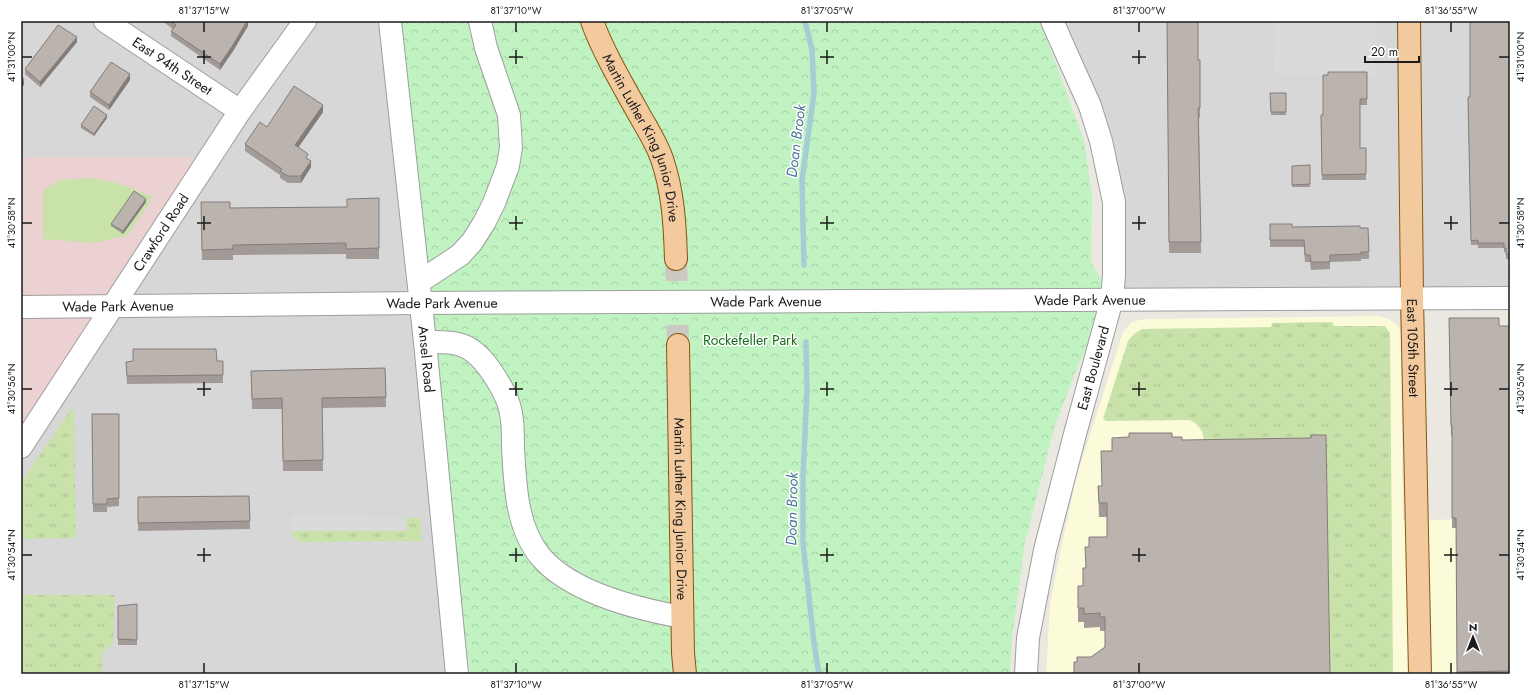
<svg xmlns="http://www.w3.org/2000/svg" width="1531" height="695" font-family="Jost,sans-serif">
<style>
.residential{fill:#d8d7d7}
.commercial{fill:#ebd1d1}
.education{fill:#fbfad9}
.grass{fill:url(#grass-tufts)}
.park{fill:url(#park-crowns)}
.garden{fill:#c8e2aa}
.parking{fill:#dadada}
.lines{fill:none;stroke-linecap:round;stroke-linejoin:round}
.stream{stroke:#a4cdd6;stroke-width:5.5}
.major-tunnel{stroke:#ccc8c3;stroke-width:22;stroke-dasharray:22 11;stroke-linecap:butt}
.minor-casing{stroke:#9e9e9e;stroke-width:24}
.major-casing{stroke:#84570d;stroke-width:24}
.minor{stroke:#fff;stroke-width:22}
.major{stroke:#f2ca9e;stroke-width:22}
.wall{fill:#a19a96}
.shaded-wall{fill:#837d7a}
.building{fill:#bbb3ae;stroke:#837d7a}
.ticks{fill:none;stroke:#1a1a1a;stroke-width:1.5}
.labels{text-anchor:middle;stroke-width:3;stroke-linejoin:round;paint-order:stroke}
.street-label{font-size:14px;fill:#1a1a1a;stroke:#fff}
.park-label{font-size:14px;fill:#146d17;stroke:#fff}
.water-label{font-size:15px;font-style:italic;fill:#4e7799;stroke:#fff}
.neatline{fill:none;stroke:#1a1a1a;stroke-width:1.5}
.ticks-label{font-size:10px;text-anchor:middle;fill:#1a1a1a}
</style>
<defs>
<pattern id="grass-tufts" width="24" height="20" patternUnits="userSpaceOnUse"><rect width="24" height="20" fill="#c8e2aa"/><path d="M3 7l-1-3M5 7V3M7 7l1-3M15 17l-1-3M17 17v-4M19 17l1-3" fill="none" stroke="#abc192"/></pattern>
<pattern id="park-crowns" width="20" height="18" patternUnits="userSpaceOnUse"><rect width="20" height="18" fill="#c0f3c1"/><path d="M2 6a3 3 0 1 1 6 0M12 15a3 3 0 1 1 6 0" fill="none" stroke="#a4d0a5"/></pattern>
</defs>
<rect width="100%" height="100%" fill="#ebe7e1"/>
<g class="residential">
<path d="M21 21H390L457 674H24L21 656V447L210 157 21 158Z"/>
<path d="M1052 21H1510V298L1112 299 1114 202Z"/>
</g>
<path class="commercial" d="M210 157 21 447V158Z"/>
<path class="education" d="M1379 316 1389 319 1397 325 1401 332 1403 520 1510 519V674H1046L1050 604 1061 548 1077 475 1123 332 1132 322 1144 319Z"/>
<g class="grass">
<path d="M1332 322 1334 326H1385L1390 333 1393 674H1330L1205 453C1203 437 1206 429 1190 420L1106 421 1103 419 1128 341 1134 334 1142 329 1271 327 1272 323Z"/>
<path d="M72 408 74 410 76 537 74 538 21 539V483Z"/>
<path d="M407 518H420L422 541 299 542 294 537 292 531H407Z"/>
<path d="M21 595H115L113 644 102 653 103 674H21Z"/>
</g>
<path class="park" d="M391 21H1040L1084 141 1092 196 1091 262 1112 299 1079 363 1055 425 1025 542 1012 637 1010 674H470Z"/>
<path class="garden" d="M93 178 120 184 153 197 128 235 95 243 43 239V190L60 180Z"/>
<g class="parking">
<path d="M1275 21H1316L1376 23 1375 76 1274 74Z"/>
<path d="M291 515 407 518V531H292Z"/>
</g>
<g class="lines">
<g class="stream">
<path d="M804 265 802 181 814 93 812 50 805 21"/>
<path d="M806 342 807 390 803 476V543L814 643 819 674"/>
</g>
<path class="major-tunnel" d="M676 259 678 345"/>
<defs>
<g id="minor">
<path id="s1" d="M105 21 240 111"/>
<path id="s2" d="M390 21 425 342 457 674"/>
<path d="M419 282 460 255 472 242 484 223 494 203 508 166 511 147 509 115 486 48 480 21"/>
<path id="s3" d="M21 307 421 303 1510 298"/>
<path d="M425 342C436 342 448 341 458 344 471 347 481 357 489 368 496 378 504 390 508 402 513 416 513 432 513 447 515 484 516 526 540 556 570 592 638 609 682 617"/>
<path id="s4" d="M21 447 240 111 305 21"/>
<path id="s5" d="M1026 674 1028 638 1045 550 1075 434 1112 299 1114 275V202L1101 141 1090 106 1052 21"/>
</g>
<g id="major">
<path id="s6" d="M592 21C603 52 624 87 640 116 648 130 657 144 662 159 673 191 675 225 676 259"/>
<path id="s7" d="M1409 21 1412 298 1420 674"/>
<path id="s8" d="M678 345 683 653 685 674"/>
</g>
</defs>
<use href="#minor" class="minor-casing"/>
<use href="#major" class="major-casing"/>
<use href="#minor" class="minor"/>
<use href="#major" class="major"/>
</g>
<g class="wall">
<path d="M162 21H248V26L233 51 220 70 171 36V31L173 29Z"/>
<path d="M1167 21 1198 60H1200V118H1199L1201 253H1169Z"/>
<path d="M1510 21V259H1506V252H1504V248H1478V245H1471L1468 101 1470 97 1471 59Z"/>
<path d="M77 42 40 87 25 74V69Z"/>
<path d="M1367 72V105H1360V148H1366V180H1322L1321 115H1323Z"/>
<path d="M130 80 109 110 90 97V92Z"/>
<path d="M1270 93H1286V115H1271Z"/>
<path d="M323 112 298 148 308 159 311 167 301 183H288L280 178V175L245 151V144L267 127Z"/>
<path d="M107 118 94 136 81 128V125Z"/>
<path d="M1292 166 1310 184V187H1292Z"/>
<path d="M379 198V259H346V254L233 255V260H202L201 202 230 208 347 207Z"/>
<path d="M146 202 123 234 111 226V224Z"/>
<path d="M1270 224 1292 227 1368 228 1369 259H1361V261L1330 262V269L1311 270 1310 262H1305L1304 247H1270Z"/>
<path d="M1449 318 1499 326H1510V674H1457L1456 528H1452V436H1451Z"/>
<path d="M217 361H223V383L127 384 126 362Z"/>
<path d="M385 368 386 407 322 408 323 471H283L282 409H252L251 371Z"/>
<path d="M92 414H119V506L107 507V512H93Z"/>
<path d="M1172 437 1182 440 1330 674 1077 662 1091 657 1105 647V631H1100V627L1084 628V622H1078V586H1083L1089 547 1107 537V517H1099L1098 486H1102Z"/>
<path d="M249 496 250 529 138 531V497Z"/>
<path d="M137 604V645H118V606Z"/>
</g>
<g class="shaded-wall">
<path d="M248 21V26L233 51 220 70V64Z"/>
<path d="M77 37V42L40 87V82Z"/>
<path d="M130 74V80L109 110V105Z"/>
<path d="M24 80V85L21 88V82Z"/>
<path d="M323 105V112L295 152V145Z"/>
<path d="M107 115V118L94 136V134Z"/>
<path d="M311 161V167L301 183V176Z"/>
<path d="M146 199V202L123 234V231Z"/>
</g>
<g class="building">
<path d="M170 21H247L233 45 220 64 171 31 176 25Z"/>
<path d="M1167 21H1198V60H1200V108H1198L1201 242H1169Z"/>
<path d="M1470 21H1510V254H1506V248H1504V243H1478V240L1471 241 1468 97H1470Z"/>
<path d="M58 25 77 37 40 82 25 69Z"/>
<path d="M111 62 130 74 109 105 90 92Z"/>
<path d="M1328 72H1367V99H1360V148H1366V174L1322 175 1321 115H1323V75H1328Z"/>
<path d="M21 75 24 80 21 82Z"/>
<path d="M294 86 323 105 295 145 308 154 306 158 311 161 301 176H288L280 171 282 169 245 144 260 122 267 127Z"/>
<path d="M1270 93H1286V112H1271Z"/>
<path d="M94 106 107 115 94 134 81 125Z"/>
<path d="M1310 165V184L1292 185V166Z"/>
<path d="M134 191 146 199 123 231 111 224Z"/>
<path d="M379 198V248L346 249V243L233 245V249L202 250 201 202H230V208L347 207V199Z"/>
<path d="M1270 224H1292V227L1360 226V228H1368L1369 252H1361V254L1330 255V262H1311L1310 255H1305L1304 240H1270Z"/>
<path d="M1449 318H1499V326H1510V671L1457 672 1456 518H1452V425H1451Z"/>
<path d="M133 349H216L217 361H223V375L127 376 126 362 133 361Z"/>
<path d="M385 368 386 397 322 398 323 460 283 461 282 398 252 399 251 371Z"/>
<path d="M92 414H119V498L107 499V504H93Z"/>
<path d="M1129 433H1172V437H1182V440L1311 438V435H1326L1330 674H1074V662H1077V657H1091L1105 647V617H1100V613L1084 614V608H1078V586H1083V568H1086L1085 547H1089V537H1107V503H1099L1098 486H1102L1101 451H1112V438L1129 437Z"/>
<path d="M249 496 250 521 138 523V497Z"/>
<path d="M137 604V640L118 639V606Z"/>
</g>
<path class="ticks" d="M204 22V32M516 22V32M827 22V32M1139 22V32M1451 22V32M204 50V64M516 50V64M827 50V64M1139 50V64M22 57H32M197 57H211M509 57H523M820 57H834M1132 57H1146M1499 57H1509M204 216V230M516 216V230M827 216V230M1139 216V230M1451 216V230M22 223H32M197 223H211M509 223H523M820 223H834M1132 223H1146M1444 223H1458M1499 223H1509M204 382V396M516 382V396M827 382V396M1139 382V396M1451 382V396M22 389H32M197 389H211M509 389H523M820 389H834M1132 389H1146M1444 389H1458M1499 389H1509M204 548V562M516 548V562M827 548V562M1139 548V562M1451 548V562M22 555H32M197 555H211M509 555H523M820 555H834M1132 555H1146M1444 555H1458M1499 555H1509M204 663V673M516 663V673M827 663V673M1139 663V673M1451 663V673"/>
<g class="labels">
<g class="street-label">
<text dy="5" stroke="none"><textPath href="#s1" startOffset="81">East 94th Street</textPath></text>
<text dy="5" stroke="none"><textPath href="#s6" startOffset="128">Martin Luther King Junior Drive</textPath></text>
<text dy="5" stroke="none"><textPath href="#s4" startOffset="256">Crawford Road</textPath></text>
<text dy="5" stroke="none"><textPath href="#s3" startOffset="1069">Wade Park Avenue</textPath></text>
<text dy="5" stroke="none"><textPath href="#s3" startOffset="745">Wade Park Avenue</textPath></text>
<text dy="5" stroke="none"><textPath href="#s3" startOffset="421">Wade Park Avenue</textPath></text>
<text dy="5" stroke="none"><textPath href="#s3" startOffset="97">Wade Park Avenue</textPath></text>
<text dy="5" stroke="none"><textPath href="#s7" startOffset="327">East 105th Street</textPath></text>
<text dy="5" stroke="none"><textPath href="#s2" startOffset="340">Ansel Road</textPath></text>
<text dy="5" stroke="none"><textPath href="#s5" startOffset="314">East Boulevard</textPath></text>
<text dy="5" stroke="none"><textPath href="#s8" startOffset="164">Martin Luther King Junior Drive</textPath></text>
</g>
<g class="park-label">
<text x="750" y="345">Rockefeller Park</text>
</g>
<g class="water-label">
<text transform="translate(796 141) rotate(-83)" y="5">Doan Brook</text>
<text transform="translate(792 509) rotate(-89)" y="5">Doan Brook</text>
</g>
</g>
<rect width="1531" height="695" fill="none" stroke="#ffffff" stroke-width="44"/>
<g transform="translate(1473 637)" stroke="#ffffff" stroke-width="3" paint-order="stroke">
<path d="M0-3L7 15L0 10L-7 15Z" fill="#1a1a1a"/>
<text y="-6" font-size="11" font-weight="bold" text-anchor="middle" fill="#1a1a1a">N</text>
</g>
<path d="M1365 56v6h54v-6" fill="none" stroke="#1a1a1a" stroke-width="2"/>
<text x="1371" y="56" font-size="12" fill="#1a1a1a" stroke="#ffffff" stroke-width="3" paint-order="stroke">20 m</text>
<rect x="22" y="22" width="1487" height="651" class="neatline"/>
<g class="ticks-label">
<text x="204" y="14">81°37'15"W</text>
<text x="516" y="14">81°37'10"W</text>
<text x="827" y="14">81°37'05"W</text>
<text x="1139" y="14">81°37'00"W</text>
<text x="1451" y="14">81°36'55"W</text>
<text transform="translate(11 57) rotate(-90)" y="4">41°31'00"N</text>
<text transform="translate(1520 57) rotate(-90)" y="4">41°31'00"N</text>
<text transform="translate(11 223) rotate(-90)" y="4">41°30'58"N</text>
<text transform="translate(1520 223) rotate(-90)" y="4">41°30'58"N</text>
<text transform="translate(11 389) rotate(-90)" y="4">41°30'56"N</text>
<text transform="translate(1520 389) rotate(-90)" y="4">41°30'56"N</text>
<text transform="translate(11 555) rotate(-90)" y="4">41°30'54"N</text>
<text transform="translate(1520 555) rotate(-90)" y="4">41°30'54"N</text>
<text x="204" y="688">81°37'15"W</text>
<text x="516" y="688">81°37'10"W</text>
<text x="827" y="688">81°37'05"W</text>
<text x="1139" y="688">81°37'00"W</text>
<text x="1451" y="688">81°36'55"W</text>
</g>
</svg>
